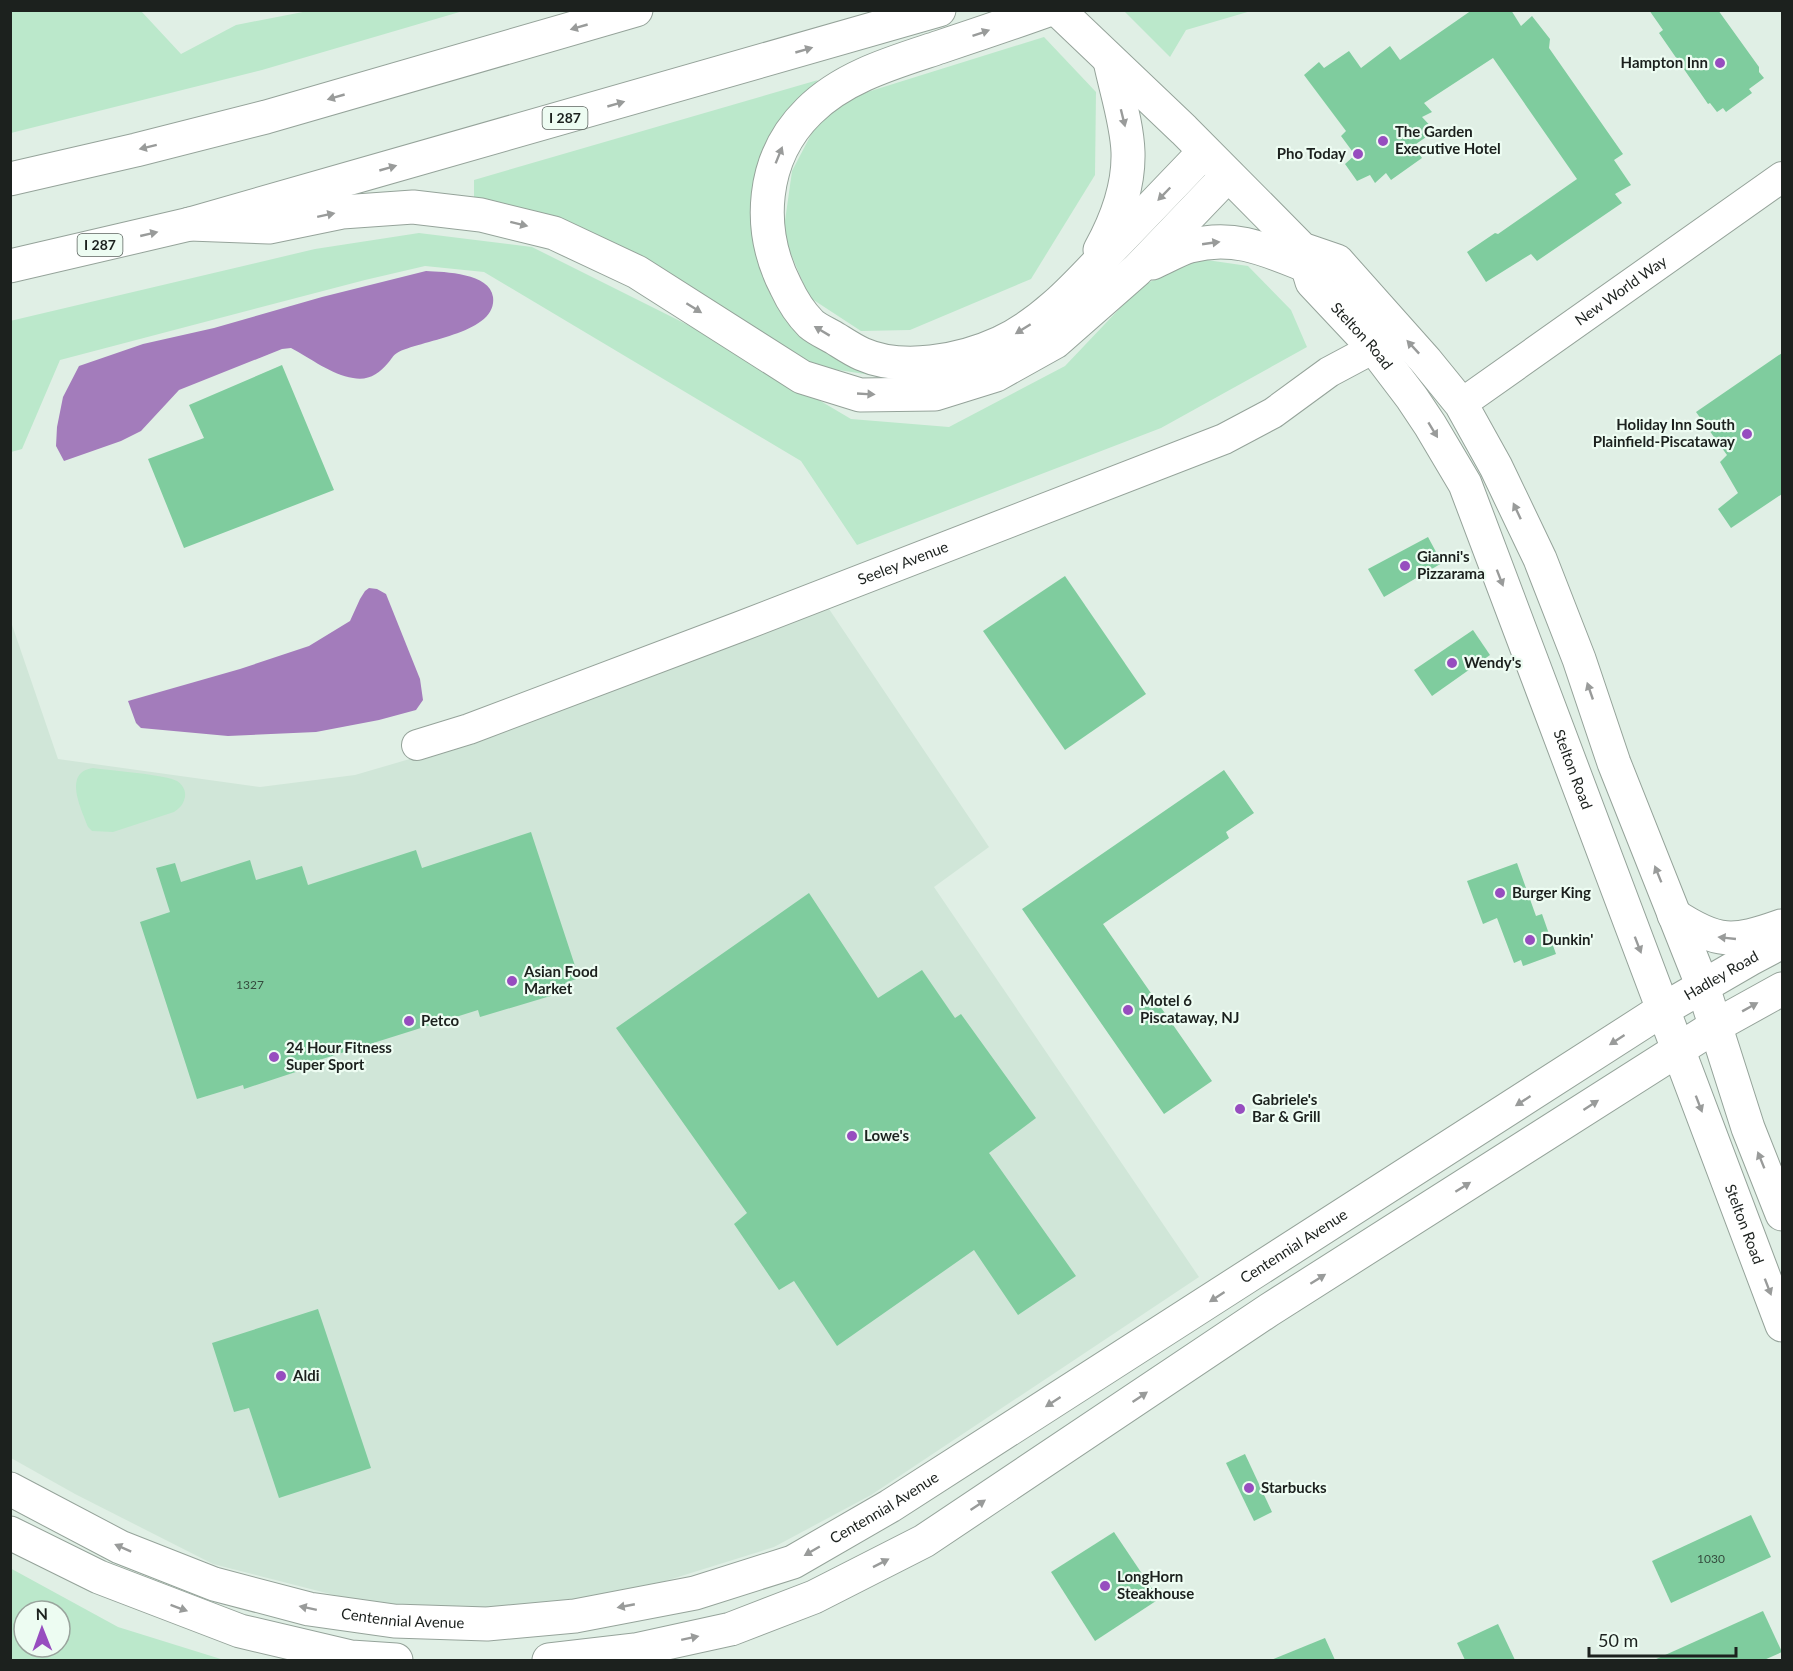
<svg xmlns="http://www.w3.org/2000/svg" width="1793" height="1671" font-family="Lato,sans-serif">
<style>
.built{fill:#d0e6d8}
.green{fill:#bbe8cb;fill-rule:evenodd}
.water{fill:#a37cbb}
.building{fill:#7fcc9e}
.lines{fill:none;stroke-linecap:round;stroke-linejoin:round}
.minor-casing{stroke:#95a39a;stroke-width:32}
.major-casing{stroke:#95a39a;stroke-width:35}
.highway-casing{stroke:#95a39a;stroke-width:35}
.minor{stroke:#fff;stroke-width:30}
.major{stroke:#fff;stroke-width:33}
.highway{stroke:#fff;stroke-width:33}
.oneway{fill:#999b9a}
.poi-dot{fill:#974dbf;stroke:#edfcf2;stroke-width:2}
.labels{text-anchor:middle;stroke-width:4.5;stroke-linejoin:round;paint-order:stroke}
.number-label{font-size:12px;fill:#354c3e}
.shield{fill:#edfcf2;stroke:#5b635e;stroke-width:1.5}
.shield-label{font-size:14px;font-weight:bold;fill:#1c211e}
.poi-label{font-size:15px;font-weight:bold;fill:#1c211e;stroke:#edfcf2;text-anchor:start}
.street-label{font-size:15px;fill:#1c211e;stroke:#edfcf2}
</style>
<rect width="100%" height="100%" fill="#e0efe5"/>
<path class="built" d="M829 609 989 847 934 887 1199 1277 871 1495 774 1547 662 1582 556 1607 473 1611 397 1605 338 1596 213 1564 75 1494 11 1458 10 619 58 759 260 787 355 775 509 730Z"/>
<g class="green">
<path d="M11 10 141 11 181 54 236 25 308 11H463L262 70 11 133Z"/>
<path d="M1124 11H1251L1186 30 1170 57Z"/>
<path d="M1044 37 1096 92 1095 175 1031 279 910 330 861 331 809 297 783 235 792 171 815 127 845 99Z"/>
<path d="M818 80 772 132 751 213 769 292 830 354 877 376 800 364 474 199V180Z"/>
<path d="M419 233 532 247 710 336 851 419 949 427 1065 366 1141 286 1200 259 1248 266 1291 310 1307 347 1161 428 857 545 801 461 484 272 425 266 365 280 60 360 22 449 11 452 10 321 315 249Z"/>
<path d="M93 768C107 770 168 775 177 781 183 785 186 791 185 797 183 805 180 808 174 812L113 832 92 831 88 827C82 810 62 772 93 768Z"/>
<path d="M10 1568 118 1627 224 1660H11ZM24 1611H60V1647H24Z"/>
</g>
<g class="water">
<path d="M426 271C445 272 490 273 493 297 498 334 420 340 397 353 393 355 391 360 388 363 379 374 368 381 353 378 332 375 310 358 291 348L282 349 179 390 141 431 121 441 64 461 56 446 57 427 63 397 79 366 143 344 214 328 322 297Z"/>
<path d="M369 588 377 589 386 594 420 679 423 700 416 710 379 720 316 732 228 736 141 728 136 723 128 701 240 669 309 646 350 621 360 599 365 591Z"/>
</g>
<g class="building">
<path d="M1472 10H1511L1521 26 1532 16 1550 39 1549 48 1623 154 1614 160 1631 185 1615 194 1622 203 1537 261 1531 254 1486 282 1467 252 1495 233 1498 234 1577 179 1493 58 1424 103 1432 112 1422 117 1435 131 1413 146 1422 158 1391 180 1386 173 1375 183 1370 175 1357 181 1345 164 1355 155 1341 136 1346 131 1304 75 1319 62 1324 68 1349 51 1361 68 1390 46 1400 60Z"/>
<path d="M1649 10H1718L1759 67V72L1764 78 1749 89 1752 93 1726 112 1723 108 1717 112 1710 103 1708 104 1659 33 1663 30Z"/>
<path d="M1782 353V494L1731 528 1718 509 1738 493 1720 462 1727 455 1696 412Z"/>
<path d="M282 365 334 490 184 548 148 459 204 438 189 405Z"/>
<path d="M1428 537 1442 563 1384 597 1368 569Z"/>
<path d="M1065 576 1146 694 1065 750 983 631Z"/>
<path d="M1473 630 1490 655 1432 696 1414 670Z"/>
<path d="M1224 770 1254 813 1226 832 1229 838 1103 924 1212 1081 1164 1114 1022 909Z"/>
<path d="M531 832 579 978 565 983 567 991 480 1017 478 1010 316 1061 317 1065 244 1089 243 1085 197 1099 140 922 170 912 156 868 175 863 181 882 250 860 256 880 302 866 308 885 416 850 422 868Z"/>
<path d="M1517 863 1536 916 1542 914 1556 954 1523 966 1521 960 1514 963 1497 918 1483 924 1467 881Z"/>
<path d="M809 893 878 998 922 970 955 1018 961 1014 1036 1118 989 1153 1076 1276 1018 1315 974 1250 837 1346 794 1281 779 1290 734 1224 747 1213 616 1028Z"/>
<path d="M318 1309 371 1468 279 1498 249 1408 234 1412 212 1343Z"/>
<path d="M1245 1454 1272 1512 1254 1521 1226 1463Z"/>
<path d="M1751 1515 1771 1557 1671 1603 1652 1561Z"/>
<path d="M1114 1532 1159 1599 1095 1641 1051 1572Z"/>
<path d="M1763 1611 1782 1652 1764 1660H1654Z"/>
<path d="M1498 1624 1515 1660H1465L1457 1643Z"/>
<path d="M1325 1638 1335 1660H1271Z"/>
</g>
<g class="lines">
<defs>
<g id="minor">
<path id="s1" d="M1461 404 1782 177"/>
<path id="s2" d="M417 745 469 729 739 627 1224 439 1273 413 1329 372 1374 348"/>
</g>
<g id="major">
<path d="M1058 10 1184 130 1302 249 1337 261 1426 361 1461 404 1496 467 1540 559 1579 659 1614 763 1703 987 1748 1128 1782 1214"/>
<path id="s3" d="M1302 249 1312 282 1374 348 1412 398 1430 425 1465 484 1782 1325"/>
<path d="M1674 915C1718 944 1733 943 1781 926"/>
<path id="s4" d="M10 1489 120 1547 214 1584 309 1609 394 1621 487 1624 575 1616 695 1593 793 1562 890 1506 1662 1010 1750 959 1782 942"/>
<path d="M10 1533 99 1577 240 1631 351 1657 396 1660"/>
<path d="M549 1660 635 1650 731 1629 814 1597 924 1541 1269 1310 1717 1025 1782 989"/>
</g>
<g id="highway">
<path d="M1048 10C1012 23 976 35 940 47 895 62 844 76 809 111 761 158 756 229 786 287 792 300 801 314 811 324 818 330 828 334 836 339 844 344 853 350 862 354 902 372 961 361 1000 343 1045 322 1079 283 1112 248 1143 216 1173 184 1204 152"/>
<path d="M10 179 136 150 266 117 636 10"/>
<path d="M190 224 269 227 342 212 413 207 481 215 554 233 637 272 802 377 860 395 935 394 996 375 1055 342 1137 270 1228 175"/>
<path d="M1100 250C1116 221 1129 185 1128 152 1127 123 1116 90 1110 61"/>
<path d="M1152 263C1164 258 1177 250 1190 246 1234 234 1267 250 1307 266"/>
<path d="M10 266 190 224 939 10"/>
</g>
</defs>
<use href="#minor" class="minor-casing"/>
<use href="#major" class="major-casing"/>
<use href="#highway" class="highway-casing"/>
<use href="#minor" class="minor"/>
<use href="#major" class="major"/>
<use href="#highway" class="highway"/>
</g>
<defs><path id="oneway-solid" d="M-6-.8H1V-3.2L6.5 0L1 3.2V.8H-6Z" transform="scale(1.5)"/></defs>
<g class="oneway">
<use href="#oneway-solid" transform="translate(579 27) rotate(164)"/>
<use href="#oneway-solid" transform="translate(981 33) rotate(-19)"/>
<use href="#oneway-solid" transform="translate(804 50) rotate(-16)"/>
<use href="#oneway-solid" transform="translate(336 97) rotate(164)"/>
<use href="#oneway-solid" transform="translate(616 104) rotate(-16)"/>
<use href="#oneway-solid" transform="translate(1123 118) rotate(76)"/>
<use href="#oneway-solid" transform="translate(148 147) rotate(166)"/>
<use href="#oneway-solid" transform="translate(779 155) rotate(-68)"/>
<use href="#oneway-solid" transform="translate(388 168) rotate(-16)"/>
<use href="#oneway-solid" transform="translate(1164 194) rotate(134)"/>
<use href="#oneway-solid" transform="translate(326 215) rotate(-12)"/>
<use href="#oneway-solid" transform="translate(519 224) rotate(14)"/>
<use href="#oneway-solid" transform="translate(149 234) rotate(-13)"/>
<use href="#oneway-solid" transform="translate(1211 243) rotate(-8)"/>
<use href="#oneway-solid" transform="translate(694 308) rotate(32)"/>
<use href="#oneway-solid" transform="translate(1023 329) rotate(148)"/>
<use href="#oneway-solid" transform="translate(822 331) rotate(-149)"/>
<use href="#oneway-solid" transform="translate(1413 347) rotate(-133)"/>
<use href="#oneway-solid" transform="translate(866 394) rotate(3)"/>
<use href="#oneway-solid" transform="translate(1433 430) rotate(59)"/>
<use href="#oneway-solid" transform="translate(1517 511) rotate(-115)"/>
<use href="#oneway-solid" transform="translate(1500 578) rotate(69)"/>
<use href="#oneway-solid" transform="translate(1590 691) rotate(-109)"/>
<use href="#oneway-solid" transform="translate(1658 874) rotate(-112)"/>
<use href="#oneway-solid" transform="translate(1727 938) rotate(-174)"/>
<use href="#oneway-solid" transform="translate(1638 945) rotate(69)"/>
<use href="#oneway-solid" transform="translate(1750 1007) rotate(-29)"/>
<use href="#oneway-solid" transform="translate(1617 1040) rotate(147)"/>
<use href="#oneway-solid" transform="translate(1523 1101) rotate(147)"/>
<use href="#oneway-solid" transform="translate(1699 1104) rotate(69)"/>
<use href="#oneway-solid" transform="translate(1591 1105) rotate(-33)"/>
<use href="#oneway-solid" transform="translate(1761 1160) rotate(-112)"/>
<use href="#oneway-solid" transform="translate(1463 1187) rotate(-32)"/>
<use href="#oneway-solid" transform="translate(1318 1279) rotate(-32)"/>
<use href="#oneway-solid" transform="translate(1768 1287) rotate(69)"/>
<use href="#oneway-solid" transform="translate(1217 1297) rotate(147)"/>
<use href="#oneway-solid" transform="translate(1140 1397) rotate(-34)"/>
<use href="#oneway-solid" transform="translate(1053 1402) rotate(147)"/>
<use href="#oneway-solid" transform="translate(978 1505) rotate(-34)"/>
<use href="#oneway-solid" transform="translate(123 1548) rotate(-156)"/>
<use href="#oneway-solid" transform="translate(812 1551) rotate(150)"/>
<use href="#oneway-solid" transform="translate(881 1563) rotate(-27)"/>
<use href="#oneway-solid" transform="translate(626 1606) rotate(169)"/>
<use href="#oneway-solid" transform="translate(179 1608) rotate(20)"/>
<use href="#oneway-solid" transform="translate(308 1608) rotate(-168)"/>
<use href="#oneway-solid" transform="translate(690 1638) rotate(-12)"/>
</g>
<g class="poi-dot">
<circle cx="1720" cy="63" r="6"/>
<circle cx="1383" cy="141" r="6"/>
<circle cx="1358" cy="154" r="6"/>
<circle cx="1747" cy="434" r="6"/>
<circle cx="1405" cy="566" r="6"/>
<circle cx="1452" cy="663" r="6"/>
<circle cx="1500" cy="893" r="6"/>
<circle cx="1530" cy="940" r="6"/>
<circle cx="512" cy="981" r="6"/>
<circle cx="1128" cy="1010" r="6"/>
<circle cx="409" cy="1021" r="6"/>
<circle cx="274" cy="1057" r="6"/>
<circle cx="1240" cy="1109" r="6"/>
<circle cx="852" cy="1136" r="6"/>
<circle cx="281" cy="1376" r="6"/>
<circle cx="1249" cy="1488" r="6"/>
<circle cx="1105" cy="1586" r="6"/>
</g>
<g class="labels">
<g class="number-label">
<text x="250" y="989">1327</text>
<text x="1711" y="1563">1030</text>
</g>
<g class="shield">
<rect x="542.5" y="107" width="45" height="22" rx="4.5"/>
<rect x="77.5" y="234" width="45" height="22" rx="4.5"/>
</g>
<g class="shield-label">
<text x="565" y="123">I 287</text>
<text x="100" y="250">I 287</text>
</g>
<g class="poi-label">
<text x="1708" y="68" text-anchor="end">Hampton Inn</text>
<text x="1395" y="137">The Garden<tspan x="1395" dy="17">Executive Hotel</tspan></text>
<text x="1346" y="159" text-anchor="end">Pho Today</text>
<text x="1735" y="430" text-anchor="end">Holiday Inn South<tspan x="1735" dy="17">Plainfield-Piscataway</tspan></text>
<text x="1417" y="562">Gianni's<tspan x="1417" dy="17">Pizzarama</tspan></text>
<text x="1464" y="668">Wendy's</text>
<text x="1512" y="898">Burger King</text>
<text x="1542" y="945">Dunkin'</text>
<text x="524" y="977">Asian Food<tspan x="524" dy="17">Market</tspan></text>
<text x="1140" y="1006">Motel 6<tspan x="1140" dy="17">Piscataway, NJ</tspan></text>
<text x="421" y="1026">Petco</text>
<text x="286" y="1053">24 Hour Fitness<tspan x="286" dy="17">Super Sport</tspan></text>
<text x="1252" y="1105">Gabriele's<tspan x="1252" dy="17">Bar &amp; Grill</tspan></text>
<text x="864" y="1141">Lowe's</text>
<text x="293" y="1381">Aldi</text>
<text x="1261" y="1493">Starbucks</text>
<text x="1117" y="1582">LongHorn<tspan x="1117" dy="17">Steakhouse</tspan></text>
</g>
<g class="street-label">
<text dy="5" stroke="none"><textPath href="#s1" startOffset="196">New World Way</textPath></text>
<text dy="5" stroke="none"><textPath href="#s3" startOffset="108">Stelton Road</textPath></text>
<text dy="5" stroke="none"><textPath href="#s2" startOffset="519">Seeley Avenue</textPath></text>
<text dy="5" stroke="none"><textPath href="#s3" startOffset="594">Stelton Road</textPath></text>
<text dy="5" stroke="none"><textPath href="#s4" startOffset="1914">Hadley Road</textPath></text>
<text dy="5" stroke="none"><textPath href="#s3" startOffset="1080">Stelton Road</textPath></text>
<text dy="5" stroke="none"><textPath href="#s4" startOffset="1408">Centennial Avenue</textPath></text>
<text dy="5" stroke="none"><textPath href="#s4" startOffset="922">Centennial Avenue</textPath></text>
<text dy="5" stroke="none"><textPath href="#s4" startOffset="418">Centennial Avenue</textPath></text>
</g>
</g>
<rect width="1793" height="1671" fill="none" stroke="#1c211e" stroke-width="24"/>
<g transform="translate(42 1629) rotate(359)"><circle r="28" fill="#edfcf2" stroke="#99a49d" stroke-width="1.5"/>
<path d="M0-4.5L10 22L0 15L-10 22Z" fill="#974dbf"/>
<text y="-9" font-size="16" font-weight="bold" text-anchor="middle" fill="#1c211e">N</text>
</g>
<path d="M1589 1647v9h147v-9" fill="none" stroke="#1c211e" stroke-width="3"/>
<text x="1598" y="1647" font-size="18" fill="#1c211e" stroke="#edfcf2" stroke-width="4.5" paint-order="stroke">50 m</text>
</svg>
